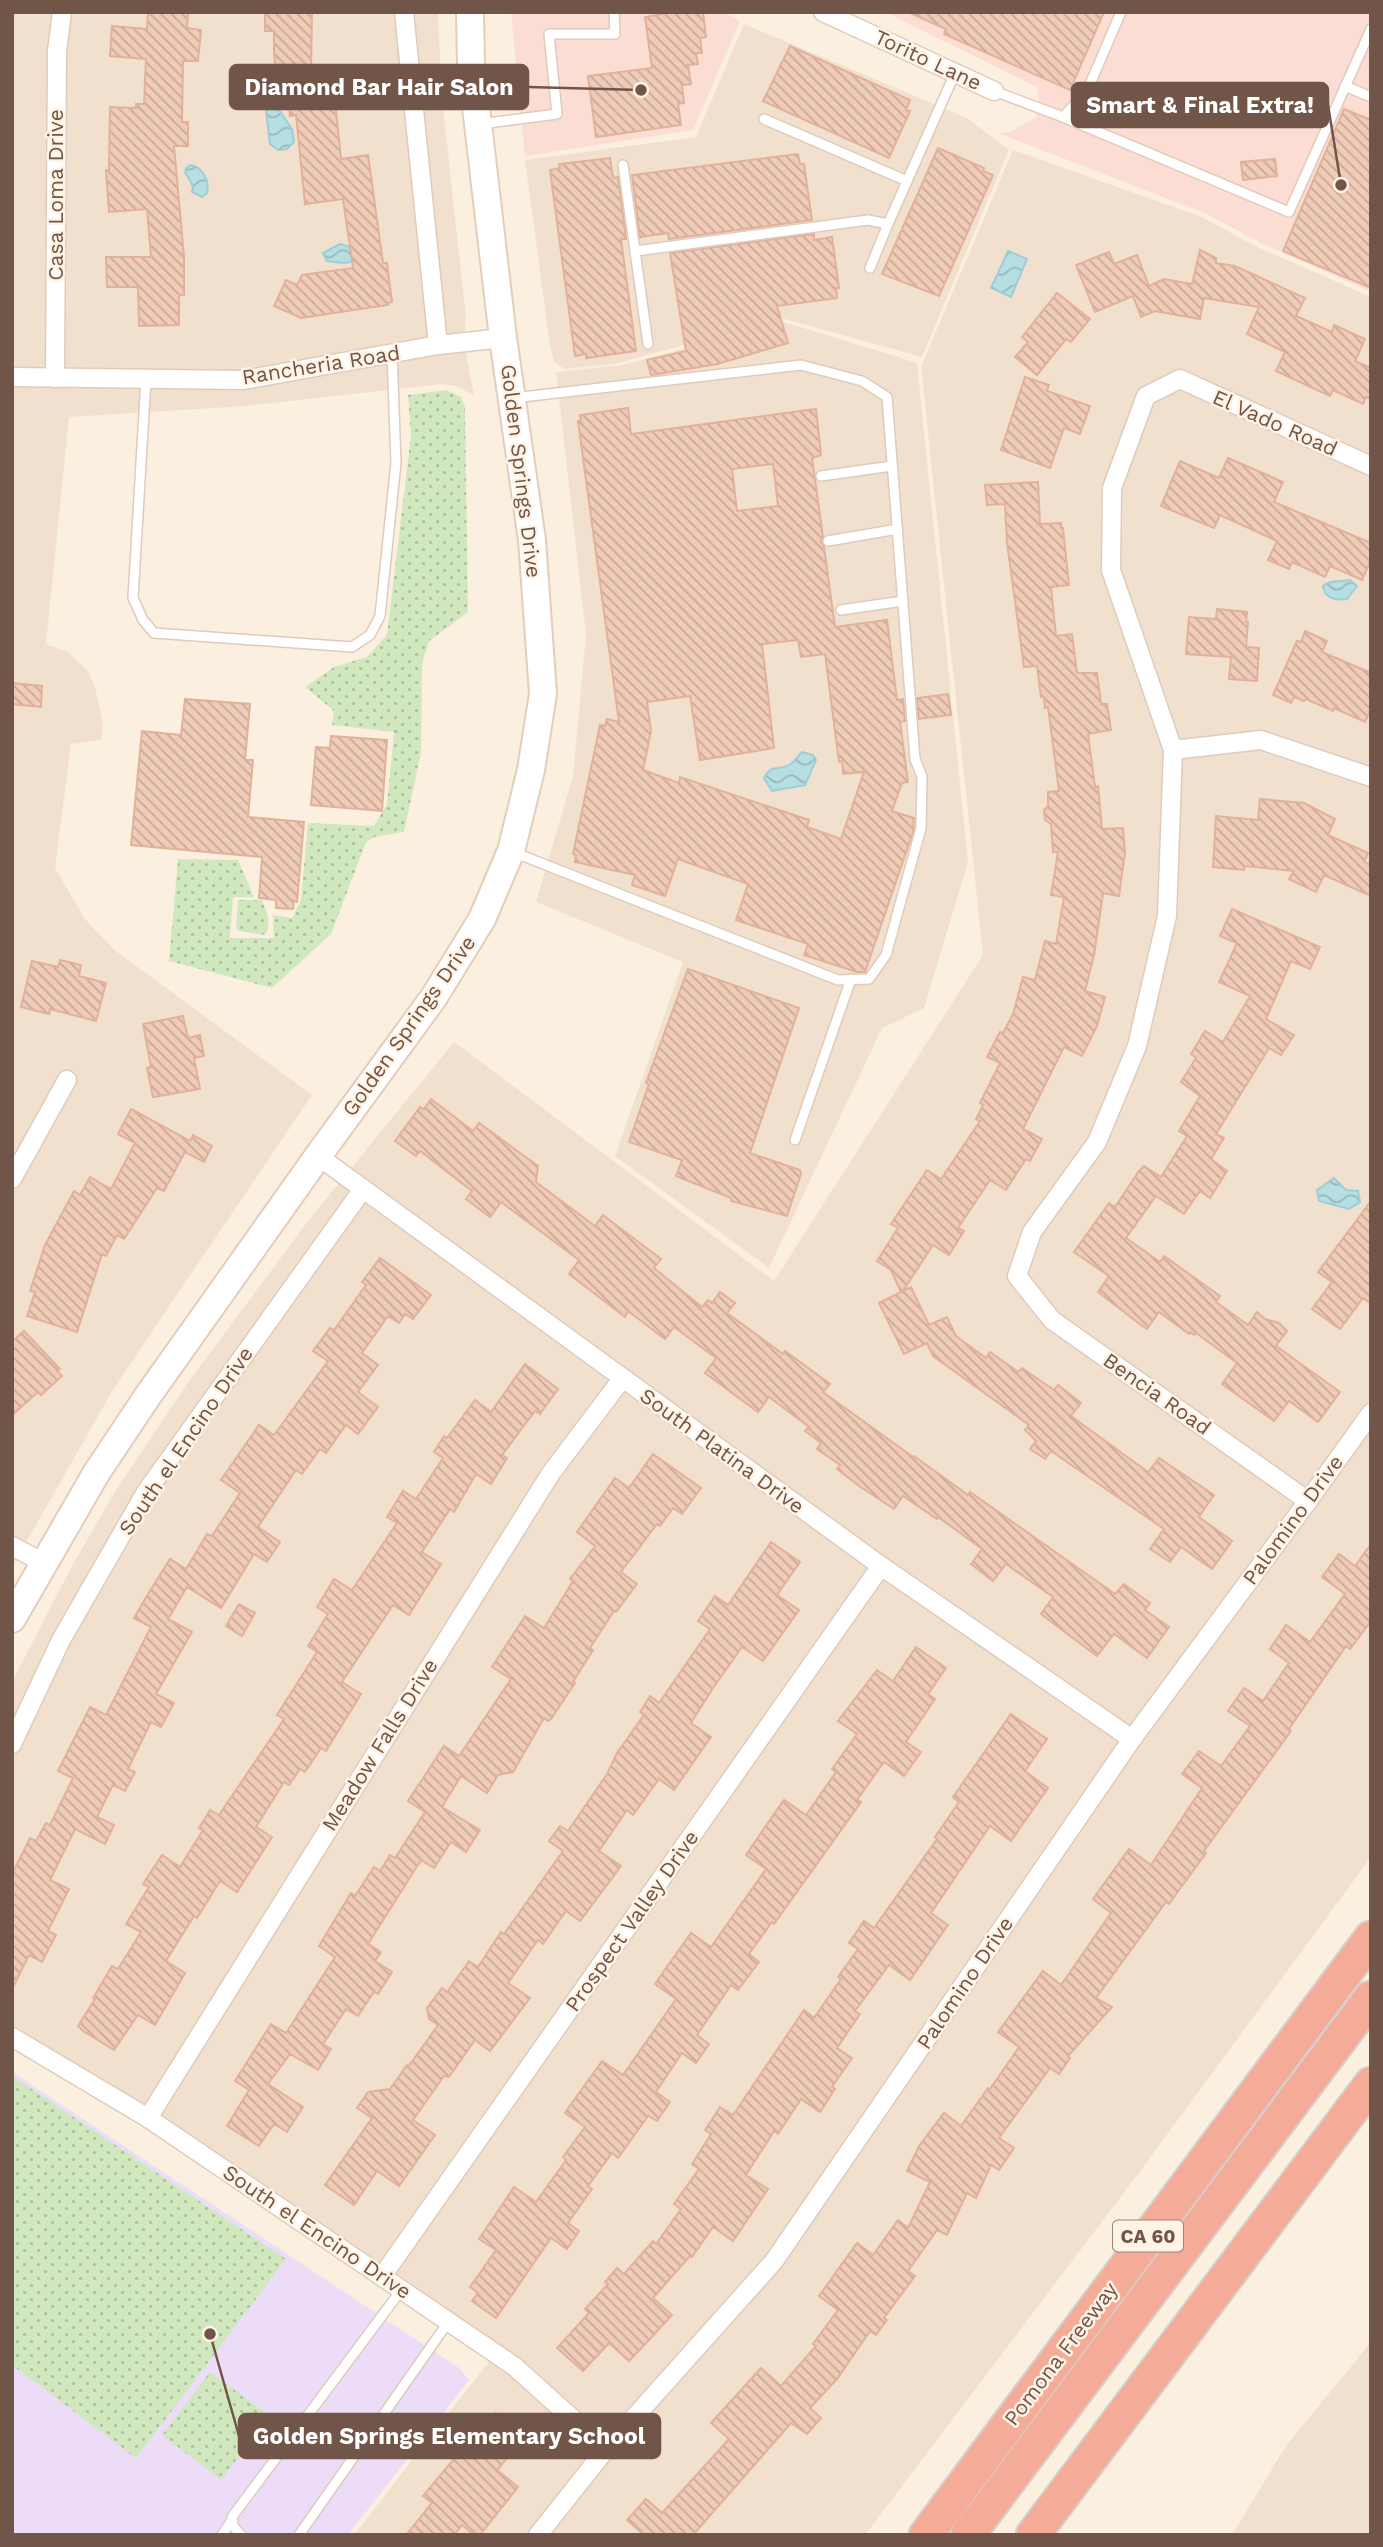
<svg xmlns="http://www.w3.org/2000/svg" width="1383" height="2547" font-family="'Work Sans',sans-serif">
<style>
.residential{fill:#f2e0ce}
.commercial{fill:#fbddd3}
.education{fill:#ecdcf7}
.grass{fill:url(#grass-dots)}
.water{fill:url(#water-waves);stroke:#9ccfd5;stroke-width:2}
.building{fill:url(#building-back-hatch);stroke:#e2b199;stroke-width:2;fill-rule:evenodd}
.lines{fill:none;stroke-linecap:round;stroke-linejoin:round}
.service-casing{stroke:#dfcbbc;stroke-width:12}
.minor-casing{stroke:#dfcbbc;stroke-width:21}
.secondary-casing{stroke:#e5cdbc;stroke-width:30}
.motorway-casing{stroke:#d7cfcc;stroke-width:37}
.service{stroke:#fff;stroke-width:9}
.minor{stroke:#fff;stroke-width:18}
.secondary{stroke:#fff;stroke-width:26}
.motorway{stroke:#f4ab97;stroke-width:33}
.labels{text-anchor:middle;stroke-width:5;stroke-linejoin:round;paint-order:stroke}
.shield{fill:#fff3e5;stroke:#9b8477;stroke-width:2}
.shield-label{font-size:19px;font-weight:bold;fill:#705548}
.street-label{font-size:21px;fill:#705548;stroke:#fff3e5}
.leader{fill:none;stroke:#705548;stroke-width:2.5}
.callout-dot{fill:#705548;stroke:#fff3e5;stroke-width:2.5}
.callout{fill:#705548;stroke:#705548;stroke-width:2.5}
.callout-label{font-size:23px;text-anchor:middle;font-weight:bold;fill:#fff}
</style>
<defs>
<pattern id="grass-dots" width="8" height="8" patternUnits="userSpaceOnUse" patternTransform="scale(1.75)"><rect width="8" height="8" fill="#d1e8bf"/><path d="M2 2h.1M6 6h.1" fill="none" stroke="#aebf9d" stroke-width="1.8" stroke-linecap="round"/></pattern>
<pattern id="water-waves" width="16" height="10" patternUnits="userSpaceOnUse" patternTransform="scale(1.75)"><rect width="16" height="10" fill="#b5dfe3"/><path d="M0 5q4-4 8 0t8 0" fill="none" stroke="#98b8ba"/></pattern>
<pattern id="building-back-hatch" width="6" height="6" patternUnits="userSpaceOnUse" patternTransform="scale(1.75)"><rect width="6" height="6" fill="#f0cbb8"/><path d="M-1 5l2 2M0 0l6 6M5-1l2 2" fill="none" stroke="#c7a898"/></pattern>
</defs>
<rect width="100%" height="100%" fill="#fbefdf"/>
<g class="residential">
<path d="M12 12H438L442 98 466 317 464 343 474 395 455 386 442 384 246 406 69 417 46 644 68 652 87 670 95 687 103 723 101 740 71 744 55 868 85 919 113 949 312 1095 114 1388 12 1567Z"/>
<path d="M744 24 967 118 1009 150 922 357 781 318 615 364 564 369 554 361 550 346 525 160 696 137Z"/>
<path d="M1013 150 1202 217 1255 246 1371 297V1857L1141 2170 865 2535H354L501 2346 12 2032V1682L73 1564 116 1490 192 1377 308 1221 454 1042 774 1281 983 955 921 367Z"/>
<path d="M784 322 917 363 968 862 924 1008 882 1028 769 1268 615 1156 683 962 536 902 573 776 586 635 556 372 623 365Z"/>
<path d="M1371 2342V2535H1232L1286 2446Z"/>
</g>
<g class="commercial">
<path d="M511 12H722L740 21 693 130 525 156Z"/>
<path d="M885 12H1371V292L1259 242 1207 214 998 133 1011 132 1036 117 1039 98 1037 87Z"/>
</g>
<path class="education" d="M12 2072 459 2368 469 2380 348 2535H12Z"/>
<g class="grass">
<path d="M446 390 461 397 465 407 468 612 429 641 422 663 421 752 404 832 374 837 366 842 331 934 272 988 169 961 178 859 238 860 254 897H233L230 938H274L273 915 292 918 301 900 308 823 374 826 387 804 394 732 332 725 334 711 305 687 334 667 367 657 387 635 411 436 408 395Z"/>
<path d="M238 900H262C267 912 272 923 265 935L238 931 236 928Z"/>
<path d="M12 2076 286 2259 136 2458 12 2365Z"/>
<path d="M210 2372 270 2416 221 2480 162 2435Z"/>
</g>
<g class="water">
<path d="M270 108 280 111 292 129 294 142 287 149 278 150 270 144 266 111Z"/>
<path d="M191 165C203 168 210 181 207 193L202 197 192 192 193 186 185 172 186 168Z"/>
<path d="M340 244 354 248 360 258C348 265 340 263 327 261L323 253Z"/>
<path d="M1008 251 1027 259 1011 297 991 288Z"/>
<path d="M1350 580 1357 586 1347 599C1336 601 1324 598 1323 586 1329 580 1341 582 1350 580Z"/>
<path d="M802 752 813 755 816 760 805 785 772 791 764 778C773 762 777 772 789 765 794 762 798 756 802 752Z"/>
<path d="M1334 1178 1346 1190 1358 1191 1360 1202 1349 1209 1319 1201 1317 1190Z"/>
</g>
<g class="building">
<path d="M148 12H188L187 28 201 30 198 61H183L182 122H188V146H174L184 257V295H179V325L139 326 138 287H107L106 257H151L147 209 109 212 106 170H109L110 107 136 108V104H144L146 59 110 56 112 26 147 29Z"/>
<path d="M265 12H312L311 72 363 66 367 97 335 100 341 159 368 155 383 263H387L392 302 388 303V305L301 318 274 306 286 280 297 285 302 275 353 268 343 199 305 204 296 115 290 116 289 107 281 108 274 54V31H265Z"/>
<path d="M663 12H703L706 37 700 38 702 53H696L698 64 688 65 691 84 682 85 684 103 678 104 681 125 596 137 588 76 652 68 645 17 663 14Z"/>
<path d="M908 12H1104L1070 90 944 34 946 29Z"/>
<path d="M790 46 910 100 906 110 910 111 889 158 763 101Z"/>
<path d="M1344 109 1371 120V288L1283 251Z"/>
<path d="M938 148 984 168 983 171 993 175 939 296 882 274Z"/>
<path d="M798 154 800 164H804L812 220 669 239 668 233 640 237 632 175Z"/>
<path d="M610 158 613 178 618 177 626 239H621L636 351 586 358V354L575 356 550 170 560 168 559 164Z"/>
<path d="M1275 159 1277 176 1243 180 1241 162Z"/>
<path d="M814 234V240L832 237 839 288H836L837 298 777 306 788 343 717 364 651 375 647 360 686 351 670 253Z"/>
<path d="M1200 250 1216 258V263L1235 266 1305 298 1296 316 1332 332 1334 325 1365 339 1355 361 1371 368V399L1366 397 1363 404 1333 390 1330 396 1276 371 1285 352 1247 334 1259 307 1204 298 1200 319 1155 311 1141 317 1133 296 1095 312 1076 265 1109 252 1114 264 1137 255 1149 286 1164 279 1192 284Z"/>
<path d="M1057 293 1090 319 1071 342 1066 339 1037 375 1015 357 1028 342 1022 337Z"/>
<path d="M1025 377 1049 385 1047 391 1090 406 1080 434 1064 428 1050 468 1001 450Z"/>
<path d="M628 408 631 434 816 409 821 455 812 458 823 537 821 542 824 547 835 627 887 620 897 700 903 699 905 721 900 722 908 782 902 783 892 811 914 818 913 832 865 972H857L804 955 808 944 736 920 748 884 678 859 665 896 632 885 635 875 575 862 576 855 573 854 600 725 605 726 607 719 619 722 578 421H581L580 415ZM773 464 778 506 737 511 732 469ZM798 640 801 657 825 654 839 762 842 761 843 774 864 772 841 839 807 827 809 820 680 777 679 783 643 770 651 731 647 702 690 696 700 760 774 748 762 644Z"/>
<path d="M1228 458 1283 482 1274 502 1371 543V560L1362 580 1330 566 1325 577 1292 562 1289 569 1268 560 1277 541 1220 515 1214 528 1161 506 1180 461 1219 478Z"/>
<path d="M1038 482 1040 524 1061 523V528H1063L1069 585 1051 587 1056 636 1072 634 1077 673H1097L1101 704H1107L1111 730 1088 734 1095 787 1098 786 1102 829 1123 828 1125 852 1119 896 1103 893 1094 955 1085 991 1105 997 1097 1026 1082 1056 1064 1047 1023 1129 1042 1139 1030 1161 1026 1159 1006 1190 990 1180 958 1228 964 1231 949 1255 933 1245 903 1291 911 1287 929 1325 947 1317 956 1336 986 1358 990 1352 1018 1372 1022 1368 1054 1390 1058 1385 1081 1403 1071 1416 1148 1472 1159 1458 1214 1495 1199 1517 1232 1541 1212 1569 1181 1547 1170 1562 1150 1549 1164 1529 1051 1451 1045 1459 1030 1449 1036 1441 1025 1430 1029 1425 933 1356 927 1343 904 1354 879 1303 901 1292 891 1270 877 1261 898 1228 891 1224 927 1170 941 1179 980 1121 976 1119 983 1105 980 1103 1000 1063 987 1057 1000 1032 1003 1033 1013 1014 1023 977 1035 980 1045 941 1056 944 1064 897 1051 895 1058 852H1053L1051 824 1045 820 1044 810 1048 806V792L1059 791 1048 707 1045 708 1044 697H1041L1037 666 1024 667 1007 543 1005 504 987 505 985 485Z"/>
<path d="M1217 609 1247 612 1246 622H1248L1246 647 1259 648 1257 681 1229 679 1231 657 1186 654 1189 617 1216 619Z"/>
<path d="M1305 631 1327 641 1322 652 1371 673V709L1365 722 1334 708 1333 711 1306 699 1304 701 1294 697 1291 703 1273 695 1297 641 1301 642Z"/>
<path d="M12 683 42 686 41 707 12 704Z"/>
<path d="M948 694 951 715 919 719 917 698Z"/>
<path d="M185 699 250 704 245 760H253L248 817 304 822 297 902 294 901 293 909 276 908V900L259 898 262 857 131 845 142 731 181 735Z"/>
<path d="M331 736 387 740 382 811 311 805 316 747 330 748Z"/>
<path d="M1260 799 1304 803 1335 819 1328 835 1368 853 1364 862 1371 865V896L1324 875 1316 892 1289 879 1294 871 1245 866 1244 870 1213 867 1216 816 1258 820Z"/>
<path d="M1232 909 1320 947 1310 969 1291 961 1266 1019 1294 1035 1281 1055 1269 1048 1216 1134 1224 1138 1211 1159 1227 1171 1210 1198 1200 1191 1184 1214 1156 1196 1126 1238 1160 1262 1164 1256 1220 1296 1216 1302 1248 1325 1257 1312 1265 1319 1279 1323 1287 1331 1276 1346 1340 1392 1318 1422 1289 1401 1274 1421 1222 1384 1237 1363 1196 1333 1194 1335 1190 1332 1189 1334 1159 1312 1147 1329 1141 1325 1098 1292 1109 1276 1074 1252 1109 1203 1115 1207 1139 1171 1144 1166 1161 1177 1187 1136 1179 1131 1200 1096 1181 1082 1196 1058 1191 1054 1205 1031 1223 1042 1250 996 1219 982 1237 943 1220 936Z"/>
<path d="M60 960 81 965 79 976 106 983 96 1021 50 1009 49 1014 21 1007 32 961 58 967Z"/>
<path d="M688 969 799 1008 750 1153 800 1170 801 1174 787 1216 731 1201V1198L676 1176 682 1160 629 1142 649 1084 646 1083Z"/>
<path d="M183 1016 188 1038 200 1035 204 1056 194 1058 200 1089 153 1097 147 1068 151 1067 143 1024Z"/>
<path d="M431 1099 473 1131 479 1123 538 1166 536 1182 595 1226 603 1215 620 1228 661 1259 654 1268 702 1307 708 1300 712 1303 720 1292 735 1303 727 1313 783 1354 785 1351 830 1384 823 1392 913 1457 914 1456 968 1495 970 1492 1115 1594 1124 1584 1150 1603 1145 1610 1169 1627 1147 1658 1114 1634 1097 1656 1041 1614 1053 1597 1006 1564 993 1581 971 1564 982 1549 938 1517 937 1519 903 1496 894 1509 862 1488 837 1469 840 1465 817 1449 821 1443 805 1431 809 1427 769 1397 758 1412 705 1373 716 1358 674 1327 665 1339 628 1311 625 1317 569 1274 579 1260 501 1202 490 1217 466 1199 472 1191 420 1151 416 1156 395 1141 420 1107 424 1109Z"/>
<path d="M131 1109 190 1141 193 1135 212 1146 204 1162 185 1152 164 1191 157 1188 124 1239 117 1235 106 1256 102 1254 77 1332 27 1316 35 1292 30 1291 45 1245 74 1191 80 1195 90 1177 111 1189 135 1143 118 1134Z"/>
<path d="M1371 1201V1304L1363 1298 1340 1329 1312 1309 1332 1282 1318 1272Z"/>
<path d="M380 1258 431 1295 413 1319 405 1314 399 1323 388 1316 362 1353 378 1365 358 1392 378 1407 358 1434 346 1425 326 1453 320 1449 302 1474 296 1470 258 1527 280 1542 267 1562 254 1554 221 1608 187 1587 168 1619 192 1632 156 1694 174 1703 161 1727 151 1722 128 1769 135 1772 125 1791 113 1785 97 1817 114 1825 105 1844 75 1829 50 1880 69 1889 48 1931 56 1935 42 1962 29 1955 12 1989V1874L30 1838 36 1841 46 1823 50 1825 73 1778 58 1771 90 1707 106 1715 151 1627 134 1618 145 1599 170 1559 186 1569 207 1534 212 1536 240 1493 221 1480 259 1425 274 1435 328 1361 313 1351 330 1328 334 1330 366 1285 362 1282Z"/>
<path d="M24 1331 60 1369 57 1371 62 1376 41 1395 38 1392 12 1415V1342Z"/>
<path d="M525 1364 558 1389 540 1414 535 1411 502 1455 507 1458 491 1484 476 1474 454 1512 450 1509 422 1552 441 1564 409 1615 393 1605 342 1682 361 1694 326 1751 321 1748 305 1772 300 1769 289 1785 284 1782 256 1827 272 1837 237 1892 220 1881 197 1918 194 1916 166 1961 185 1973 155 2025 138 2015 114 2050 83 2031 78 2026 95 1999 93 1998 112 1966 118 1969 141 1932 126 1924 149 1887 143 1884 162 1855 180 1867 203 1830 199 1828 210 1810 219 1815 284 1719 277 1715 317 1652 308 1646 328 1614 317 1607 334 1579 352 1590 397 1523 387 1517 403 1491 416 1499 443 1458 434 1452 444 1436 447 1438 475 1400 491 1412Z"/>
<path d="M653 1454 701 1488 682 1514 673 1508 660 1526 657 1524 621 1572 637 1584 616 1612 614 1611 590 1648 593 1650 573 1682 575 1683 551 1719 548 1721 544 1718 513 1772 498 1775 487 1793 461 1776 442 1807 480 1830 466 1852 451 1842 434 1868 421 1860 368 1944 381 1952 375 1961 392 1972 378 1994 374 1992 358 2016 346 2009 323 2044 331 2049 318 2070 290 2054 268 2084 303 2107 287 2132 274 2124 259 2146 227 2126 249 2090 235 2081 271 2024 286 2033 335 1957 319 1946 351 1893 355 1896 374 1867 380 1871 390 1855 395 1858 425 1812 408 1801 444 1746 459 1756 511 1679 492 1667 525 1616 544 1628 573 1581 570 1579 595 1546 577 1532 615 1478 629 1488Z"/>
<path d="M771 1542 800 1562 777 1595 799 1610 763 1661 742 1647 713 1688 691 1723 711 1737 674 1790 659 1779 633 1815 627 1810 599 1851 621 1866 580 1921 566 1911 543 1944 538 1940 508 1983 530 1998 490 2051 475 2040 449 2077 444 2076 413 2120 435 2135 399 2186 377 2171 354 2205 325 2185 372 2118 357 2108 368 2092 390 2089 407 2065 408 2067 438 2025 429 2019 427 2008 442 1988 447 1992 469 1961 478 1967 501 1932 504 1934 563 1851 549 1841 560 1826 568 1831 607 1774 617 1753 644 1715 640 1712 650 1696 659 1703 710 1629 698 1621 715 1596 728 1605Z"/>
<path d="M1371 1544V1621L1350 1649 1346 1646 1289 1729 1291 1731 1204 1851 1206 1853 1169 1904 1166 1902 1096 1998 1112 2007 1068 2056 1070 2058 1059 2074 1050 2068 999 2138 1014 2148 999 2170 991 2165 976 2198 967 2193 947 2235 937 2230 908 2271 915 2276 884 2318 887 2320 876 2335 870 2331 837 2379 810 2408 821 2418 807 2434 791 2423 693 2535H644L627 2520 646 2499 662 2513 729 2439 711 2423 761 2368 781 2386 816 2346 813 2344 838 2310 819 2296 857 2243 873 2255 898 2220 908 2228 930 2182 907 2171 919 2146 944 2113 961 2126 988 2088 990 2089 1019 2047 998 2032 1043 1971 1061 1985 1111 1913 1093 1899 1129 1849 1151 1865 1202 1788 1182 1774 1199 1751 1221 1766 1250 1726 1228 1711 1244 1688 1263 1701 1289 1663 1270 1649 1286 1625 1310 1642 1345 1594 1322 1577 1339 1554 1355 1566Z"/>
<path d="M239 1604 255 1613 242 1636 226 1626Z"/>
<path d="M916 1647 946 1668 928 1694 935 1699 906 1742 921 1752 904 1776 884 1762 857 1800 861 1802 774 1924 772 1922 749 1954 759 1962 738 1990 731 1985 697 2035 709 2044 696 2063 682 2053 656 2092 670 2102 657 2121 648 2116 618 2158 612 2153 588 2186 592 2189 568 2223 579 2231 567 2249 551 2238 496 2318 472 2301 478 2293 470 2287 496 2250 479 2239 514 2187 536 2202 566 2160 563 2157 585 2127 565 2113 569 2107 602 2061 623 2075 676 1999 655 1984 671 1961 691 1933 711 1947 766 1869 746 1855 767 1824 784 1800 806 1815 836 1772 832 1769 857 1734 838 1721 877 1670 893 1681Z"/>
<path d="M1011 1714 1047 1739 1025 1771 1048 1788 1011 1841 990 1826 931 1913 948 1925 910 1980 889 1965 855 2011 860 2014 837 2048 852 2058 832 2087 835 2089 820 2112 801 2099 778 2134 774 2131 746 2175 768 2189 733 2241 713 2227 692 2257 690 2256 653 2298 672 2315 649 2340 629 2361 609 2343 583 2371 557 2348 589 2313 585 2309 608 2284 605 2282 617 2268 624 2274 653 2241 656 2244 681 2209 674 2204 699 2169 692 2164 711 2134 705 2130 720 2107 733 2115 804 2010 814 2018 841 1979 838 1977 858 1949 849 1943 864 1921 874 1928 937 1839 935 1837 959 1802 953 1797Z"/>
<path d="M496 2413 525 2437 497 2470 518 2487 480 2535H474L462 2525 454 2535H406L432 2503 423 2496 462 2449 465 2451Z"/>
</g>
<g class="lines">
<defs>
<g id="service">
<path d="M1345 86 1371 97"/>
<path d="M994 91 1063 117 1087 91 1121 12"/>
<path d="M1063 117 1289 212 1371 29"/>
<path d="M764 119 907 181"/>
<path d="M480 124 557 114 549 34H615L614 12"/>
<path d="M623 165 648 344"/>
<path d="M635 251 868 220 888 224 955 73"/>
<path d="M870 268 888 224"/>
<path d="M146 379 133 598 143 620 154 633 352 647 370 635 380 616 396 463 392 353"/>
<path d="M821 476 892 466"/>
<path d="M828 541 898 529"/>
<path d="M841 610 903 601"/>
<path d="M513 852 838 980 869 979 886 955 921 828 922 777 915 759 887 397 862 381 801 365 513 398"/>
<path d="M795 1140 851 979"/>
<path d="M222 2535 232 2520"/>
<path d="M241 2535 233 2526 232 2517 402 2289"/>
<path d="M299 2535 449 2321"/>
</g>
<g id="minor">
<path d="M404 12 438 345"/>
<path d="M823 12 994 91"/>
<path d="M12 377 244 380 438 345 503 338"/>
<path d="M55 378 57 51 62 12"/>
<path d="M1173 750 1261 740 1371 777"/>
<path d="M318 1156 881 1566 1132 1739"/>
<path d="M12 1179 67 1080"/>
<path d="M1308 1501 1052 1320 1017 1276 1032 1232 1097 1142 1137 1046 1167 916 1173 750 1111 570 1112 488 1146 396 1180 379 1371 466"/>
<path d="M12 1546 44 1563"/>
<path d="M12 1744 61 1640 146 1492 363 1189"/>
<path d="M12 2037 148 2118 514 2366 606 2449"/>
<path d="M148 2118 551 1473 622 1379"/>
<path d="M383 2275 881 1566"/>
<path d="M538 2535 606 2449 774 2261 1132 1739 1308 1501 1371 1413"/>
</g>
<path id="secondary" d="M12 1619 97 1472 147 1397 318 1156 434 997 482 919 511 851 531 770 543 694 532 540 503 338 478 124 471 65 470 12"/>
<g id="motorway">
<path d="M926 2535 1371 1938"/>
<path d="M968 2535 1371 1998"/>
<path d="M1033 2535 1371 2084"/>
</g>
</defs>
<use href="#service" class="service-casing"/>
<use href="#minor" class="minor-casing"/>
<use href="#secondary" class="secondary-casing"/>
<use href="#motorway" class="motorway-casing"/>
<use href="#service" class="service"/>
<use href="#minor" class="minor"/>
<use href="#secondary" class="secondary"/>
<use href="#motorway" class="motorway"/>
</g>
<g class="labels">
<rect class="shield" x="1113" y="2220.5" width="70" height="31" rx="5"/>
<g class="shield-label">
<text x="1148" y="2243">CA 60</text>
</g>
<g class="street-label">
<text transform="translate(928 60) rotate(25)" y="7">Torito Lane</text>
<text transform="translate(56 195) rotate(-90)" y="7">Casa Loma Drive</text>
<text transform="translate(321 365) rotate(-9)" y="7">Rancheria Road</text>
<text transform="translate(1275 423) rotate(24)" y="7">El Vado Road</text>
<text transform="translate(521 471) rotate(83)" y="7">Golden Springs Drive</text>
<text transform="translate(409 1026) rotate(-55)" y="7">Golden Springs Drive</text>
<text transform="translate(1157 1394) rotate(35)" y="7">Bencia Road</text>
<text transform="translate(186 1441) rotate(-56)" y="7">South el Encino Drive</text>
<text transform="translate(722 1451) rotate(36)" y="7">South Platina Drive</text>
<text transform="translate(1293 1520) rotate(-54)" y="7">Palomino Drive</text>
<text transform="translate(380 1745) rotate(-58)" y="7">Meadow Falls Drive</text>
<text transform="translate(632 1921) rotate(-55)" y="7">Prospect Valley Drive</text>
<text transform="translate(965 1983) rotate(-56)" y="7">Palomino Drive</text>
<text transform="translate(317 2232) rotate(34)" y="7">South el Encino Drive</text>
<text transform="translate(1061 2354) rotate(-53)" y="7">Pomona Freeway</text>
</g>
</g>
<path class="leader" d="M641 90L528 87M1341 185L1328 105M210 2334L239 2436"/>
<g class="callout-dot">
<circle cx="641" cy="90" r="7"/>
<circle cx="1341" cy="185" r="7"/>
<circle cx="210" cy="2334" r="7"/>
</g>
<g class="callout">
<rect x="230" y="65" width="298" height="44" rx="7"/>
<rect x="1072" y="83" width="256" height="44" rx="7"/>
<rect x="239" y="2414" width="421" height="44" rx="7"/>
</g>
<g class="callout-label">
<text x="379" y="95">Diamond Bar Hair Salon</text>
<text x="1200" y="113">Smart &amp; Final Extra!</text>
<text x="449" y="2444">Golden Springs Elementary School</text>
</g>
<rect width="1383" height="2547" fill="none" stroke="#705548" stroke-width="28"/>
</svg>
